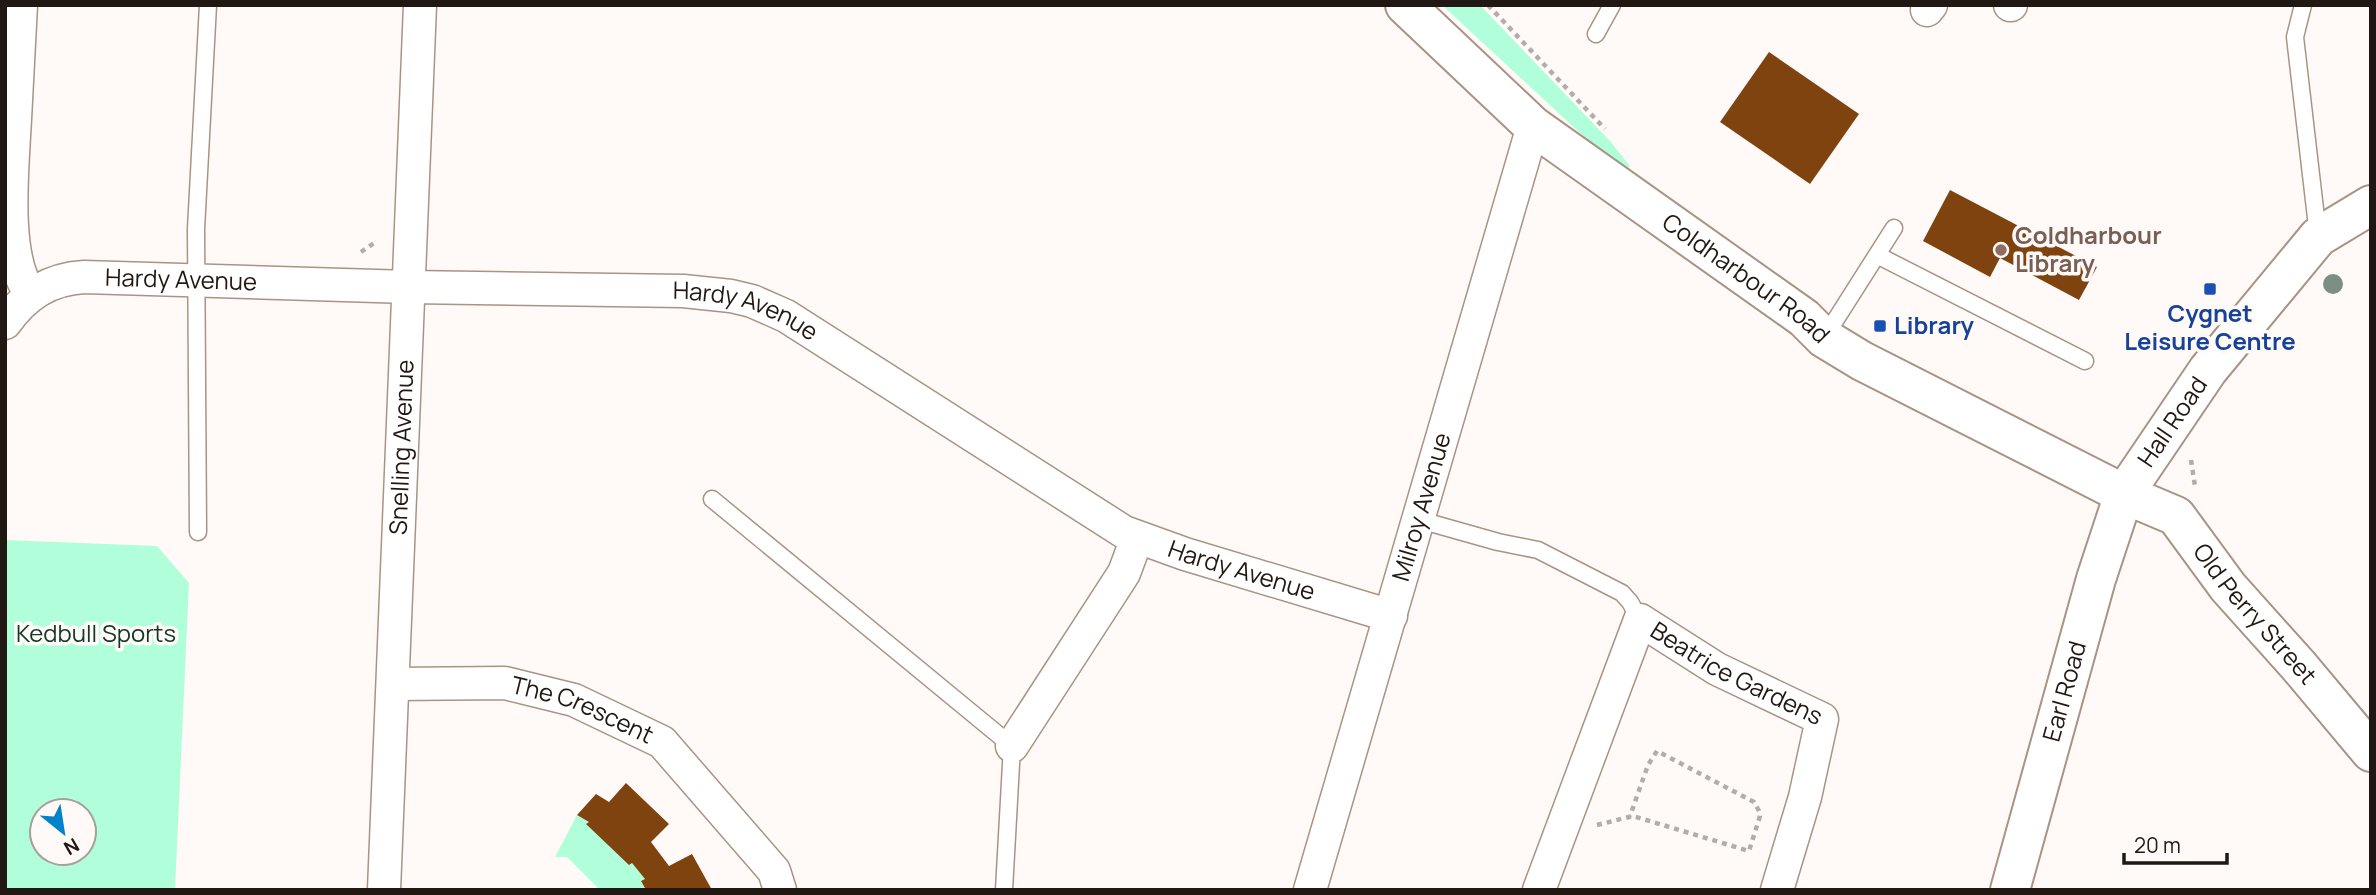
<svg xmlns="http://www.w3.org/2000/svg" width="2376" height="895" font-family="Manrope,sans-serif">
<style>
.green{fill:#b1ffda;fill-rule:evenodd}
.building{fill:#7f4310}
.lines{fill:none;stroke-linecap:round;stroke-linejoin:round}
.lane-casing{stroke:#aa9384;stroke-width:19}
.street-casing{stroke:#aa9384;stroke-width:35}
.secondary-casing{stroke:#aa9384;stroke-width:42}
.path{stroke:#b3ada9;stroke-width:4.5;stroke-dasharray:5 5;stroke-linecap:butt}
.lane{stroke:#fff;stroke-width:16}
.street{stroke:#fff;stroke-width:32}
.secondary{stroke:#fff;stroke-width:38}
.tree{fill:#7c8f85}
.education-dot{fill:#8d6e63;stroke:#fffaf7;stroke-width:2.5}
.transit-dot{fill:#1a4fb4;stroke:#fffaf7;stroke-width:2.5}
.labels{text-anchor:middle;stroke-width:7;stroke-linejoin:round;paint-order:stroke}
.education-label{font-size:24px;font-weight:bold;fill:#785e54;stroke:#fffaf7;text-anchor:start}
.street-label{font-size:24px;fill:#211813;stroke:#fffaf7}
.transit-label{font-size:24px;font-weight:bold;fill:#164399;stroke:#fffaf7}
.park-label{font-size:24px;fill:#113828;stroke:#fffaf7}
</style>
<rect width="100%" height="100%" fill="#fffaf7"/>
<g class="green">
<path d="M1442 5H1480L1610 141 1630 166 1624 170 1581 134Z"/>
<path d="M5 540 157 546 189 583 175 890H5ZM84 811V853H42V811Z"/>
<path d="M577 815 589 822 587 824 629 865 632 863 645 879 641 882 646 890H600L567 857H555Z"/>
</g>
<g class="building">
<path d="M1769 52 1859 114 1810 184 1720 122Z"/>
<path d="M1950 190 2097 267 2079 300 2000 258 1990 277 1923 241Z"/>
<path d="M626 783 669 824 651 842 669 866 692 854 712 890H646L641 881 645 879 632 863 629 865 586 824 589 822 577 815 596 794 609 802Z"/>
</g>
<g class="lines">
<defs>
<g id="lane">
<path d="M2303 5 2295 37 2318 235"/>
<path d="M1596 34 1612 5"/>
<path d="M1877 255 2085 361"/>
<path d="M1824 338 1894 228"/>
<path d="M712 499 1012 746 1004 890"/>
<path d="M1420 520 1498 542 1538 550 1622 593 1630 602 1640 620"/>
<path d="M198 532 196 229 208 5"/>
</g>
<g id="street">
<path d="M21 5C19 43 17 81 15 119 13 164 2 258 31 294"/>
<path d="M2010 5H2011"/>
<path d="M1927 10 1931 5"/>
<path id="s1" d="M5 323C25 295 49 279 84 277L409 287 683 291 731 296 752 301 786 316 1124 532 1185 554 1391 616"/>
<path id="s2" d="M393 684 505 683 574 700 662 742 774 871 780 890"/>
<path d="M1012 746 1124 573 1137 538"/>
<path id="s3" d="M384 890 420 5"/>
<path id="s4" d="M1310 890 1533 126"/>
<path id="s5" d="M1539 890 1640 620 1717 669 1822 719 1805 797 1777 890"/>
</g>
<g id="secondary">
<path id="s6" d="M1405 5 1533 126 1804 318 1824 338 1862 361 2124 494 2176 516 2228 587 2298 665 2371 752"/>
<path id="s7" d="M2010 890 2096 579 2124 494 2208 370 2318 237 2371 205"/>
</g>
</defs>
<use href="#lane" class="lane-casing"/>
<use href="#street" class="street-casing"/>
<use href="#secondary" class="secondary-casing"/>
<g class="path">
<path d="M1488 5 1605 129"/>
<path d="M361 252 377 241"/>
<path d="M2191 460 2195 486"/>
<path d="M1597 825 1633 816 1749 851 1760 816 1759 811 1754 802 1657 751 1648 765 1630 816"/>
</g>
<use href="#lane" class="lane"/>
<use href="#street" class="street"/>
<use href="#secondary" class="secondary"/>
</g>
<circle class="tree" cx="2333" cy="284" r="10"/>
<circle class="education-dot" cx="2001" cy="250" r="7"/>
<g class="transit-dot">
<rect x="2203" y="282" width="14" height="14" rx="3.5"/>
<rect x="1873" y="319" width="14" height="14" rx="3.5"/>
</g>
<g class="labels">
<g class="education-label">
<text x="2015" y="244">Coldharbour<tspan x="2015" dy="28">Library</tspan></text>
</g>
<g class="street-label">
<text dy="8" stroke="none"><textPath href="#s6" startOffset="438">Coldharbour Road</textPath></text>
<text dy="8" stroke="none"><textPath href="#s1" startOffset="192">Hardy Avenue</textPath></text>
<text dy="8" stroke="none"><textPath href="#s1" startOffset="760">Hardy Avenue</textPath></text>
<text dy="8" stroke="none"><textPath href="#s7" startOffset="499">Hall Road</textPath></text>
<text dy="8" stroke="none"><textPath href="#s3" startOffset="443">Snelling Avenue</textPath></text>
<text dy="8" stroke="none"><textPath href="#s4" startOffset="399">Milroy Avenue</textPath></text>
<text dy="8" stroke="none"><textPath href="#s1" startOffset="1326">Hardy Avenue</textPath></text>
<text dy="8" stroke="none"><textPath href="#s6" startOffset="1057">Old Perry Street</textPath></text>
<text dy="8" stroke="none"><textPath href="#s5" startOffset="399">Beatrice Gardens</textPath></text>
<text dy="8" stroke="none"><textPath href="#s7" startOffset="206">Earl Road</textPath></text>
<text dy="8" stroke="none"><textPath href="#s2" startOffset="194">The Crescent</textPath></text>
</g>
<g class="transit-label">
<text x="2210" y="322">Cygnet<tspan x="2210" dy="28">Leisure Centre</tspan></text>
<text x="1894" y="334" text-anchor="start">Library</text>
</g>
<g class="park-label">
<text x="96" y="642">Kedbull Sports</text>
</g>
</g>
<rect width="2376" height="895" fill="none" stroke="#211813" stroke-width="14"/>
<g transform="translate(63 832) rotate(150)"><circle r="33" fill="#fffaf7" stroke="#a6a09c" stroke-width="2"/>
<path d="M0-5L12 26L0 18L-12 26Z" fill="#0083cb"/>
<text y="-10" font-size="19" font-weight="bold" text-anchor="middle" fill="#211813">N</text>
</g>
<path d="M2124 853v10h103v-10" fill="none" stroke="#211813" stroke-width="3.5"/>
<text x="2134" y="853" font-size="21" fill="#211813" stroke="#fffaf7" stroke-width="5" paint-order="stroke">20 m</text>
</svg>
